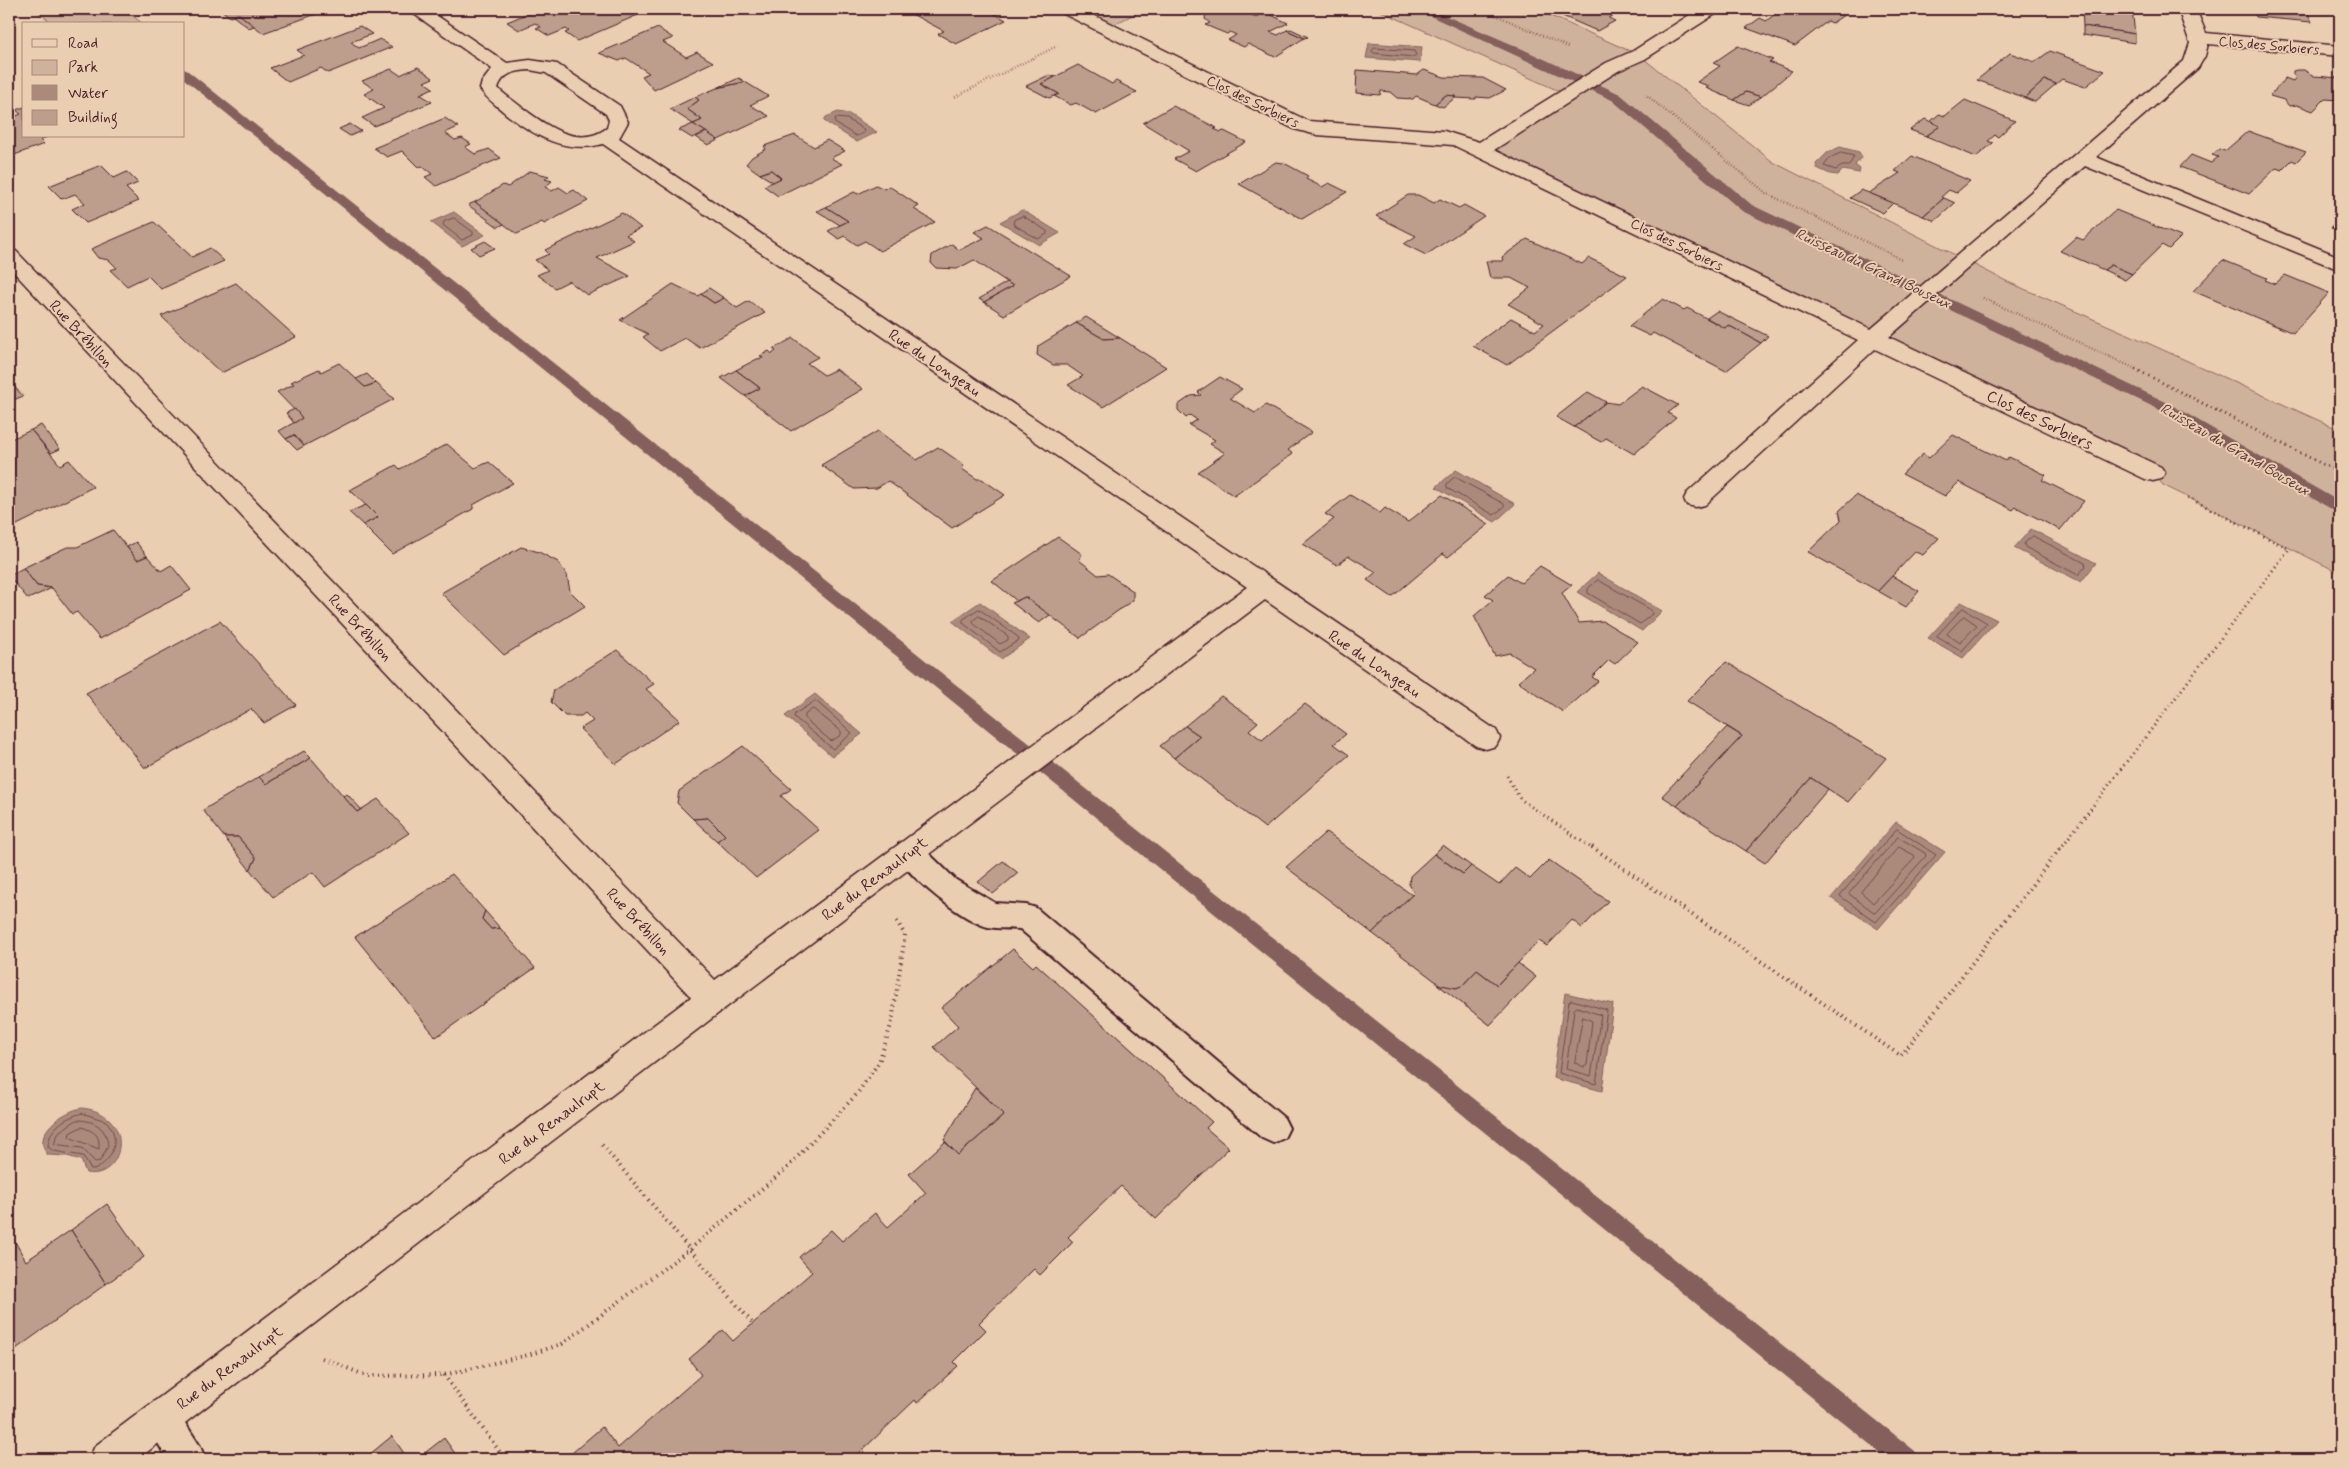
<svg xmlns="http://www.w3.org/2000/svg" width="2349" height="1468" font-family="Mynerve,sans-serif">
<style>
.green{fill:#cfb29b;stroke:#8c6863}
.water{fill:#ab8a7c;stroke:#845f5c}
.lines{fill:none;stroke-linecap:round;stroke-linejoin:round}
.shore{stroke:#714a4b;stroke-width:1}
.stream{fill:#845f5c;fill-rule:evenodd}
.building{fill:#bd9d8c;stroke:#4a1f2b}
.service-casing{stroke:#4a1f2b;stroke-width:4}
.minor-casing{stroke:#4a1f2b;stroke-width:3}
.path-far2{stroke:#4a1f2b;stroke-width:2.5;stroke-dasharray:0.5 2.5;stroke-linecap:butt}
.path-far1{stroke:#4a1f2b;stroke-width:3;stroke-dasharray:1 4;stroke-linecap:butt}
.path{stroke:#4a1f2b;stroke-width:4;stroke-dasharray:1 4.5;stroke-linecap:butt}
.service{fill:#eaceb1;fill-rule:evenodd}
.minor{fill:#eaceb1;fill-rule:evenodd}
.labels{text-anchor:middle;stroke-width:4;stroke-linejoin:round;paint-order:stroke}
.far-street-label{font-size:14px;fill:#4a1f2b;stroke:#eaceb1}
.far-water-label{font-size:15px;font-style:italic;fill:#5d343b;stroke:#eaceb1}
.street-label{font-size:16px;fill:#4a1f2b;stroke:#eaceb1}
</style>
<rect width="100%" height="100%" fill="#eaceb1"/>
<filter id="ink" filterUnits="userSpaceOnUse"><feTurbulence type="fractalNoise" baseFrequency=".02" numOctaves="2"/><feDisplacementMap in="SourceGraphic" scale="10" xChannelSelector="R" yChannelSelector="G"/><feConvolveMatrix kernelMatrix="1 2 1 2 8 2 1 2 1" color-interpolation-filters="sRGB"/></filter>
<g filter="url(#ink)">
<g class="green">
<path d="M35 9H124L143 24H53Z"/>
<path d="M1068 9H1145L1106 28Z"/>
<path d="M1376 9H1535L1639 55 1773 162 2008 282 2130 335 2340 430V573L2163 485 2153 473 1480 150 1568 95Z"/>
</g>
<g class="water">
<path d="M1369 43 1422 47 1420 62 1366 58Z"/>
<path d="M838 112 849 114 877 132 857 142 824 121 826 117Z"/>
<path d="M1840 147 1859 152 1862 157 1855 165 1860 169 1859 173 1843 170 1838 175 1830 174 1817 168 1816 164 1827 153Z"/>
<path d="M1022 210 1060 233 1039 245 1000 222Z"/>
<path d="M454 212 485 235 462 246 431 222Z"/>
<path d="M1456 470 1515 504 1495 522 1436 487Z"/>
<path d="M2031 529 2096 563 2081 582 2014 548Z"/>
<path d="M1598 573 1662 611 1642 631 1577 592Z"/>
<path d="M980 602 1030 639 1001 659 952 621Z"/>
<path d="M1961 602 1997 620 1963 658 1928 638Z"/>
<path d="M815 694 862 734 832 756 785 716Z"/>
<path d="M1896 822 1945 852 1878 929 1831 898Z"/>
<path d="M1565 993 1613 1004 1602 1091 1553 1078Z"/>
<path d="M82 1108C138 1114 124 1181 86 1173L81 1160 67 1156 48 1155C30 1134 63 1111 82 1108Z"/>
</g>
<g class="lines">
<g class="shore">
<path d="M1375 48 1414 51 1416 55 1413 57 1374 53 1372 51Z"/>
<path d="M836 118 847 119 863 129 864 133 856 136 835 123Z"/>
<path d="M1841 153 1854 156 1849 166H1842L1836 170 1824 166 1830 158Z"/>
<path d="M1023 216 1047 231V234L1038 239 1013 224 1014 220Z"/>
<path d="M454 218 473 232V235L462 240 443 225 444 222Z"/>
<path d="M1455 477 1504 504V507L1494 515 1447 488V484Z"/>
<path d="M2033 536 2085 563 2086 566 2078 575 2025 547 2024 544Z"/>
<path d="M1598 580 1651 610 1652 614 1640 624 1588 593V589Z"/>
<path d="M1963 608 1987 623 1962 651 1937 636Z"/>
<path d="M979 609 1018 637 1019 640 1000 652 963 623V620Z"/>
<path d="M979 616 1008 636V640L1000 644 974 624 973 621Z"/>
<path d="M1964 616 1977 625 1960 643 1947 634Z"/>
<path d="M816 701 852 733 833 749 794 717 795 714Z"/>
<path d="M813 709 841 731V735L831 741 805 719V715Z"/>
<path d="M1897 829 1936 855 1876 922 1840 896Z"/>
<path d="M1898 837 1925 853 1926 856 1875 913 1849 894Z"/>
<path d="M1899 847 1914 855 1915 858 1873 903 1861 892Z"/>
<path d="M1572 1000 1607 1010 1596 1084 1559 1073 1569 1002Z"/>
<path d="M1577 1007 1601 1015 1591 1076 1566 1069 1574 1010Z"/>
<path d="M1583 1017 1592 1021 1587 1065 1584 1067 1575 1063Z"/>
<path d="M82 1113 106 1121C122 1137 113 1161 94 1170L90 1168 83 1156 54 1151 48 1147C49 1127 65 1118 82 1113Z"/>
<path d="M77 1120C95 1120 107 1128 108 1146L100 1161 95 1162 82 1148 54 1144 59 1132Z"/>
<path d="M82 1127C95 1132 100 1134 99 1149L69 1137 70 1133Z"/>
</g>
<g class="stream">
<path d="M1415 9H1430L1516 46 1620 94 1752 205 2168 403 2340 502V514L2158 409 1742 211 1612 100Z"/>
<path d="M184 69 188 71 1915 1451 1919 1459H1888L184 79Z"/>
</g>
</g>
<g class="building">
<path d="M220 9H318L322 12 263 33 239 14 230 17Z"/>
<path d="M538 9H596L603 13 613 9H628L638 15 577 41 565 33 569 31 566 29 549 36 536 28 541 27 535 23 519 30 507 22Z"/>
<path d="M910 9H986L1006 20 956 44 938 34 944 31 906 11Z"/>
<path d="M1207 9H1239L1256 17 1265 12 1288 23 1270 32 1278 35 1287 30 1304 38 1275 57 1248 44 1244 47 1228 40 1236 35 1230 32 1227 34 1205 25 1210 23 1205 19 1206 12 1210 10Z"/>
<path d="M1557 9H1625L1609 18 1615 21 1597 31 1553 12Z"/>
<path d="M1782 9H1826L1844 15 1832 23 1828 21 1795 46 1746 28 1760 18 1766 21Z"/>
<path d="M2062 9H2082V13L2062 10Z"/>
<path d="M2082 9H2132L2135 34 2083 26Z"/>
<path d="M2253 9H2306L2312 22 2256 17Z"/>
<path d="M239 14 254 26 249 28 233 16Z"/>
<path d="M360 26 372 34 351 42 359 48 380 39 392 47 328 73 321 68 288 82 270 68 304 55 297 50Z"/>
<path d="M2083 26 2135 34V43L2083 35Z"/>
<path d="M658 28 673 38 663 42 686 57 697 52 713 62 654 90 642 76 649 73 626 58 619 61 599 53Z"/>
<path d="M1291 29 1308 37 1304 38 1287 30Z"/>
<path d="M1738 46 1773 60 1769 62 1792 71 1761 97 1746 92 1734 100 1706 88 1709 86 1697 82 1720 66 1713 63Z"/>
<path d="M2050 51 2105 71 2085 87 2062 79 2056 84 2045 80 2025 98 1977 80 2010 53 2035 62Z"/>
<path d="M1078 65 1112 84 1116 81 1137 92 1096 114 1076 103 1071 105 1054 96 1059 94 1041 84Z"/>
<path d="M418 67 433 78 424 82 433 88 420 94 432 102 374 126 362 118 384 108 364 94 374 89 362 81 391 69 400 75Z"/>
<path d="M1357 70 1417 75 1424 70 1444 77 1483 78 1506 90 1490 98 1476 97V99L1455 98V96L1446 95 1435 104 1416 96 1413 99 1397 98 1390 92 1381 91 1380 95 1356 93Z"/>
<path d="M2297 70H2304L2314 76 2340 78V100L2325 99 2313 111 2297 105 2289 106 2284 100 2270 96 2285 78 2293 81 2296 77 2293 75V71Z"/>
<path d="M1049 75 1055 77 1041 84 1059 94 1049 98 1026 86Z"/>
<path d="M739 78 745 82 717 88Z"/>
<path d="M2045 80 2056 84 2035 102 2025 98Z"/>
<path d="M745 82 768 96 750 105 769 116 718 140 693 124 702 120 687 109 699 100 695 97 717 88Z"/>
<path d="M1746 92 1761 97 1749 105 1734 100Z"/>
<path d="M1446 95 1455 96V98L1443 107 1435 104Z"/>
<path d="M695 97 699 100 687 109 702 120 693 124 670 109Z"/>
<path d="M1965 100 2015 121 1998 137 1995 135 1988 141 1993 143 1976 157 1926 136 1940 126 1930 122 1939 114 1945 116Z"/>
<path d="M1173 106 1217 128 1214 129 1221 132 1224 131 1246 142 1196 171 1174 159 1189 151 1143 123Z"/>
<path d="M24 107V136H49L40 140 44 144 9 157V119L21 114 16 110Z"/>
<path d="M445 118 458 127 445 133 455 140 462 138 471 144 465 147 475 154 489 149 501 158 436 186 425 177 432 174 422 166 418 167 402 151 387 157 374 148Z"/>
<path d="M1925 119 1940 126 1926 136 1910 130Z"/>
<path d="M350 124 361 131 350 136 339 129Z"/>
<path d="M693 124 706 132 692 138 679 130Z"/>
<path d="M2248 131 2306 152 2296 162 2292 160 2282 170 2276 168 2249 194 2180 167 2191 155 2211 163 2218 157 2212 155 2219 149 2225 151Z"/>
<path d="M706 132 718 140 708 145 696 137Z"/>
<path d="M795 135 814 147 827 140 845 151 831 158 842 164 778 196 764 186 781 178 771 170 760 174 746 164 752 157 766 149 764 146Z"/>
<path d="M1912 156 1970 181 1956 193 1949 190 1941 197 1944 198 1923 216 1869 193 1900 173 1895 171Z"/>
<path d="M1276 162 1284 163 1308 176 1306 179 1322 187 1329 183 1347 192 1302 219 1239 184Z"/>
<path d="M101 165 114 178 127 172 138 183 126 188 139 201 86 223 72 209 85 203 75 194 62 199 49 186Z"/>
<path d="M771 170 781 178 773 182 760 174Z"/>
<path d="M530 171 549 176 545 179 552 181 545 187 552 191 559 187 568 193 574 190 588 201 544 224 542 222 517 234 475 202 503 185 508 187Z"/>
<path d="M876 185 884 189 889 186 919 206 914 209 935 222 880 251 865 241 857 245 844 236 839 239 828 231 848 221 826 207 854 192 858 194Z"/>
<path d="M1861 190 1869 193 1893 203 1883 213 1850 198Z"/>
<path d="M1408 195H1418L1434 203 1440 199 1459 208 1464 205 1484 216 1426 255 1404 244 1416 236 1376 216Z"/>
<path d="M1944 198 1955 203 1935 221 1923 216Z"/>
<path d="M475 202 504 224 498 227 468 205Z"/>
<path d="M826 207 848 221 840 225 817 211Z"/>
<path d="M2116 210 2181 237 2169 249 2162 245 2132 274 2111 265 2104 270 2060 251 2076 237 2083 240Z"/>
<path d="M622 213 641 228 626 235 634 241 597 258 630 276 587 295 569 281 555 288 537 275 548 270 535 260 549 254 545 250Z"/>
<path d="M2340 217V232L2331 228Z"/>
<path d="M154 222 192 257 210 248 224 261 161 289 148 276 127 286 110 270 117 268 109 260 98 258 91 249Z"/>
<path d="M988 225 1071 276 1004 315 984 302 1013 286 974 260 957 269 936 268 931 263 932 255 952 244 959 250 984 238 974 232Z"/>
<path d="M1527 239 1582 264 1589 258 1627 276 1507 365 1473 346 1511 318 1535 331 1544 324 1508 304 1530 288 1511 278H1490L1486 261H1503L1502 257Z"/>
<path d="M485 241 495 248 479 255 471 248Z"/>
<path d="M2223 260 2267 278 2265 280 2275 284 2285 275 2329 293 2293 333 2193 291Z"/>
<path d="M2111 265 2132 274 2125 280 2104 270Z"/>
<path d="M1007 282 1013 286 984 302 979 299Z"/>
<path d="M236 283 296 337 221 373 161 316Z"/>
<path d="M673 284 698 296 701 294 714 303 724 298 737 308 749 301 765 313 700 348 685 338 660 351 643 337 648 334 620 320Z"/>
<path d="M709 288 724 298 714 303 701 294Z"/>
<path d="M1663 299 1684 310 1687 308 1725 328 1728 325 1761 343 1726 371 1653 333 1650 336 1629 326Z"/>
<path d="M1717 311 1768 336 1761 343 1728 325 1725 328 1707 318Z"/>
<path d="M1086 317 1120 338 1104 339 1076 323Z"/>
<path d="M1076 323 1104 339 1120 338 1166 367 1103 407 1068 385 1083 376 1067 365H1053L1037 355 1038 346Z"/>
<path d="M793 338 818 357 807 363 824 375 836 369 863 389 791 431 745 396 760 388 736 370 757 359 763 358 760 356 769 351 772 354 776 351 773 349Z"/>
<path d="M339 363 365 387 376 383 394 399 304 446 294 435 286 439 279 431 302 418 277 392 294 384 291 382 319 369 321 372Z"/>
<path d="M736 370 760 388 745 396 721 378Z"/>
<path d="M367 374 376 383 365 387 356 379Z"/>
<path d="M1220 377 1242 389 1230 398 1255 413 1266 405 1312 432 1288 450 1293 454 1234 496 1198 472 1225 453 1210 444 1215 440 1189 425 1197 420 1190 415 1186 418 1178 410V405L1191 396 1201 395 1198 392Z"/>
<path d="M9 381 23 396 9 402Z"/>
<path d="M1642 386 1678 405 1668 413 1676 418 1634 454 1606 438 1601 442 1574 427 1606 402 1618 404Z"/>
<path d="M1588 392 1606 402 1574 427 1556 417Z"/>
<path d="M295 409 302 418 294 423 286 413Z"/>
<path d="M41 425 60 449 51 453 31 430Z"/>
<path d="M31 430 60 465 69 460 93 487 9 529V440Z"/>
<path d="M878 431 917 460 938 447 964 465 962 469 977 479H982L1005 495 952 528 888 481 877 488 854 489 821 465Z"/>
<path d="M294 435 304 446 297 450 286 439Z"/>
<path d="M1953 435 2006 461 2009 457 2046 475 2042 480 2084 501 2060 530 2016 507 2013 510 1959 482 1945 496 1902 474 1923 454 1929 458Z"/>
<path d="M447 444 475 468 489 462 513 483 473 505V509L392 554 363 525 378 517 350 490 396 465 400 469Z"/>
<path d="M1350 495 1380 513 1385 508 1408 522 1442 495 1489 524 1448 557 1442 554 1444 553 1392 597 1367 580 1376 572 1349 556 1337 565 1303 544 1334 519 1325 514Z"/>
<path d="M1856 495 1939 538 1923 555 1915 552 1878 591 1808 552 1841 520 1839 511Z"/>
<path d="M366 505 378 517 363 525 349 512Z"/>
<path d="M113 530 137 560 147 556 161 571 171 565 191 590 100 639 77 612 72 614 52 588 37 586 23 568 67 547H77Z"/>
<path d="M1058 537 1082 554 1079 560 1098 575 1108 574 1133 591V600L1080 638 1025 597 1017 601 992 581Z"/>
<path d="M136 542 147 556 137 560 127 547Z"/>
<path d="M521 547 539 552 558 562 567 575 570 591 585 606 504 655 441 593Z"/>
<path d="M1540 566 1572 585 1562 593 1579 623 1603 621 1638 642 1615 664 1609 660 1592 677 1598 681 1563 712 1518 682 1534 668 1510 653 1495 656 1474 616 1493 600 1485 595 1508 575 1521 583Z"/>
<path d="M23 568 37 586 52 588 28 599 9 576Z"/>
<path d="M1892 576 1919 591 1906 607 1878 591Z"/>
<path d="M1025 597 1050 615 1039 623 1012 603Z"/>
<path d="M220 621 296 705 264 723 251 709 145 768 86 693Z"/>
<path d="M617 650 654 684 646 689 680 720 616 764 580 729 593 721 585 713 581 716H565L551 702 554 690Z"/>
<path d="M1726 662 1886 758 1848 802 1811 778 1746 851 1677 806 1742 736 1687 701Z"/>
<path d="M1221 696 1258 722 1249 730 1262 740 1305 704 1346 734 1334 744 1349 755 1265 828 1174 758 1200 736 1185 726Z"/>
<path d="M1185 726 1200 736 1174 758 1160 746Z"/>
<path d="M1727 727 1742 736 1677 806 1662 796Z"/>
<path d="M743 746 791 789 781 796 819 830 756 878 717 841 725 835 708 818 693 819 677 803 679 791Z"/>
<path d="M304 751 311 758 266 784 259 777Z"/>
<path d="M311 758 357 812 378 799 409 833 325 887 313 872 273 897 250 870 256 858 238 837H224L203 810 259 777 266 784Z"/>
<path d="M1811 778 1828 789 1765 863 1746 851Z"/>
<path d="M347 794 361 809 357 812 343 796Z"/>
<path d="M708 818 725 835 717 841 693 819Z"/>
<path d="M1326 832 1412 895 1372 933 1286 867Z"/>
<path d="M224 837H238L256 858 250 870Z"/>
<path d="M1443 845 1471 866 1463 874 1434 854Z"/>
<path d="M1434 854 1463 874 1471 866 1499 885 1515 868 1530 879 1549 860 1608 901 1582 928 1572 920 1547 946 1539 941 1497 985 1477 970 1462 986 1456 988 1443 987 1372 933 1414 893 1409 884 1410 876Z"/>
<path d="M1003 861 1018 873 993 894 978 882Z"/>
<path d="M452 874 485 911 482 919 491 929 500 928 535 968 436 1037 355 937Z"/>
<path d="M485 911 500 928 491 929 482 919Z"/>
<path d="M1013 949 1033 967 1036 964 1212 1122 1206 1128 1229 1148 1156 1219 1121 1186 1068 1237 1073 1242 1040 1275 1034 1269 979 1323 986 1330 954 1362 958 1366 917 1403 915 1400 853 1459H565L602 1427 618 1448 701 1375 689 1359 723 1330 733 1341 812 1272 799 1257 831 1230 842 1241 875 1213 888 1227 926 1193 909 1174 945 1142 958 1155 1004 1115 934 1047 958 1026 941 1008Z"/>
<path d="M1518 963 1536 977 1490 1025 1437 984 1456 988 1462 986 1477 970 1497 985Z"/>
<path d="M975 1088 1004 1115 958 1155 944 1140Z"/>
<path d="M107 1204 144 1257 106 1284 71 1230Z"/>
<path d="M71 1230 106 1284 9 1354V1231L26 1261Z"/>
<path d="M392 1436 408 1459H364Z"/>
<path d="M444 1438 459 1459H417Z"/>
</g>
<g class="lines">
<defs>
<g id="service">
<path d="M909 841 919 844 956 880 995 903 1026 905 1036 908 1284 1118 1289 1128 1284 1138 1273 1143 1262 1138 1020 929C1010 928 998 929 988 927 962 920 907 876 895 852L899 844Z"/>
<path d="M162 1400 174 1406 200 1446 205 1459H167L144 1418 150 1406Z"/>
</g>
<g id="minor">
<path d="M407 9H427L507 63 530 60 557 64 620 106 628 122 619 138 1496 730 1500 738 1496 746 1486 749 1476 746 1265 600 724 1009 138 1459H89L95 1446 691 997 9 267V249L16 251 715 980 1247 587 603 144C565 154 534 136 505 113 496 105 487 99 480 89L482 82 492 69ZM530 70 546 73 606 114 609 120 607 128C578 150 544 124 520 106 513 100 504 95 498 88 503 73 515 71 530 70Z"/>
<path d="M1059 9H1081L1308 121 1444 131 1479 142 1606 63 1633 51 1699 9H1720L1717 13 1645 59 1618 71 1494 150 1871 329 2184 61 2190 43 2178 9H2196L2206 33 2340 46V56L2208 44 2205 56 2198 68 2096 157 2340 257V270L2085 166 1889 337 2161 467 2165 473 2161 479 2153 481 2145 479 1875 349 1705 505 1696 507 1687 505 1684 499 1687 493 1858 340 1453 145 1317 135 1294 129 1062 13Z"/>
</g>
</defs>
<use href="#service" class="service-casing"/>
<use href="#minor" class="minor-casing"/>
<g class="path-far2">
<path d="M1482 9 1568 47"/>
<path d="M1645 94 1766 193 1903 260"/>
<path d="M955 97 1057 46"/>
<path d="M1983 298 2138 370"/>
</g>
<g class="path-far1">
<path d="M2135 369 2340 473"/>
<path d="M1507 776 1520 799 1593 849"/>
<path d="M2060 849 2289 549 2187 497"/>
</g>
<g class="path">
<path d="M1592 847 1901 1056 2061 847"/>
<path d="M602 1145 753 1324"/>
<path d="M322 1358 367 1376 444 1375 528 1355 562 1344 690 1249 787 1168 857 1094 879 1062 892 1022 905 935 896 920"/>
<path d="M444 1375 505 1459"/>
</g>
<use href="#service" class="service"/>
<use href="#minor" class="minor"/>
</g>
</g>
<g class="labels">
<g class="far-street-label">
<text transform="translate(2269 45) rotate(5)" y="5">Clos des Sorbiers</text>
<text transform="translate(1253 101) rotate(26)" y="5">Clos des Sorbiers</text>
<text transform="translate(1677 244) rotate(26)" y="5">Clos des Sorbiers</text>
</g>
<g class="far-water-label">
<text transform="translate(1873 268) rotate(25)" y="5">Ruisseau du Grand Bouseux</text>
<text transform="translate(2235 449) rotate(30)" y="5">Ruisseau du Grand Bouseux</text>
</g>
<g class="street-label">
<text transform="translate(82 333) rotate(47)" y="6">Rue Brébillon</text>
<text transform="translate(935 362) rotate(34)" y="6">Rue du Longeau</text>
<text transform="translate(2040 419) rotate(26)" y="6">Clos des Sorbiers</text>
<text transform="translate(361 627) rotate(47)" y="6">Rue Brébillon</text>
<text transform="translate(1375 663) rotate(34)" y="6">Rue du Longeau</text>
<text transform="translate(874 878) rotate(-37)" y="6">Rue du Renaulrupt</text>
<text transform="translate(639 921) rotate(47)" y="6">Rue Brébillon</text>
<text transform="translate(551 1122) rotate(-37)" y="6">Rue du Renaulrupt</text>
<text transform="translate(229 1367) rotate(-37)" y="6">Rue du Renaulrupt</text>
</g>
</g>
<rect width="2349" height="1468" fill="none" stroke="#eaceb1" stroke-width="30"/>
<rect x="15" y="15" width="2319" height="1438" fill="none" stroke="#4a1f2b" stroke-width="2" filter="url(#ink)"/>
<rect x="22" y="22" width="162" height="115" fill="#eaceb1" stroke="#aa887b"/>
<rect x="32" y="39" width="25" height="8" fill="#eaceb1" stroke="#aa887b"/>
<text x="68" y="48" font-size="15" fill="#4a1f2b">Road</text>
<rect x="32" y="60" width="25" height="15" fill="#cfb29b" stroke="#aa887b"/>
<text x="68" y="72" font-size="15" fill="#4a1f2b">Park</text>
<rect x="32" y="85" width="25" height="15" fill="#ab8a7c" stroke="#aa887b"/>
<text x="68" y="98" font-size="15" fill="#4a1f2b">Water</text>
<rect x="32" y="110" width="25" height="15" fill="#bd9d8c" stroke="#aa887b"/>
<text x="68" y="122" font-size="15" fill="#4a1f2b">Building</text>
</svg>
